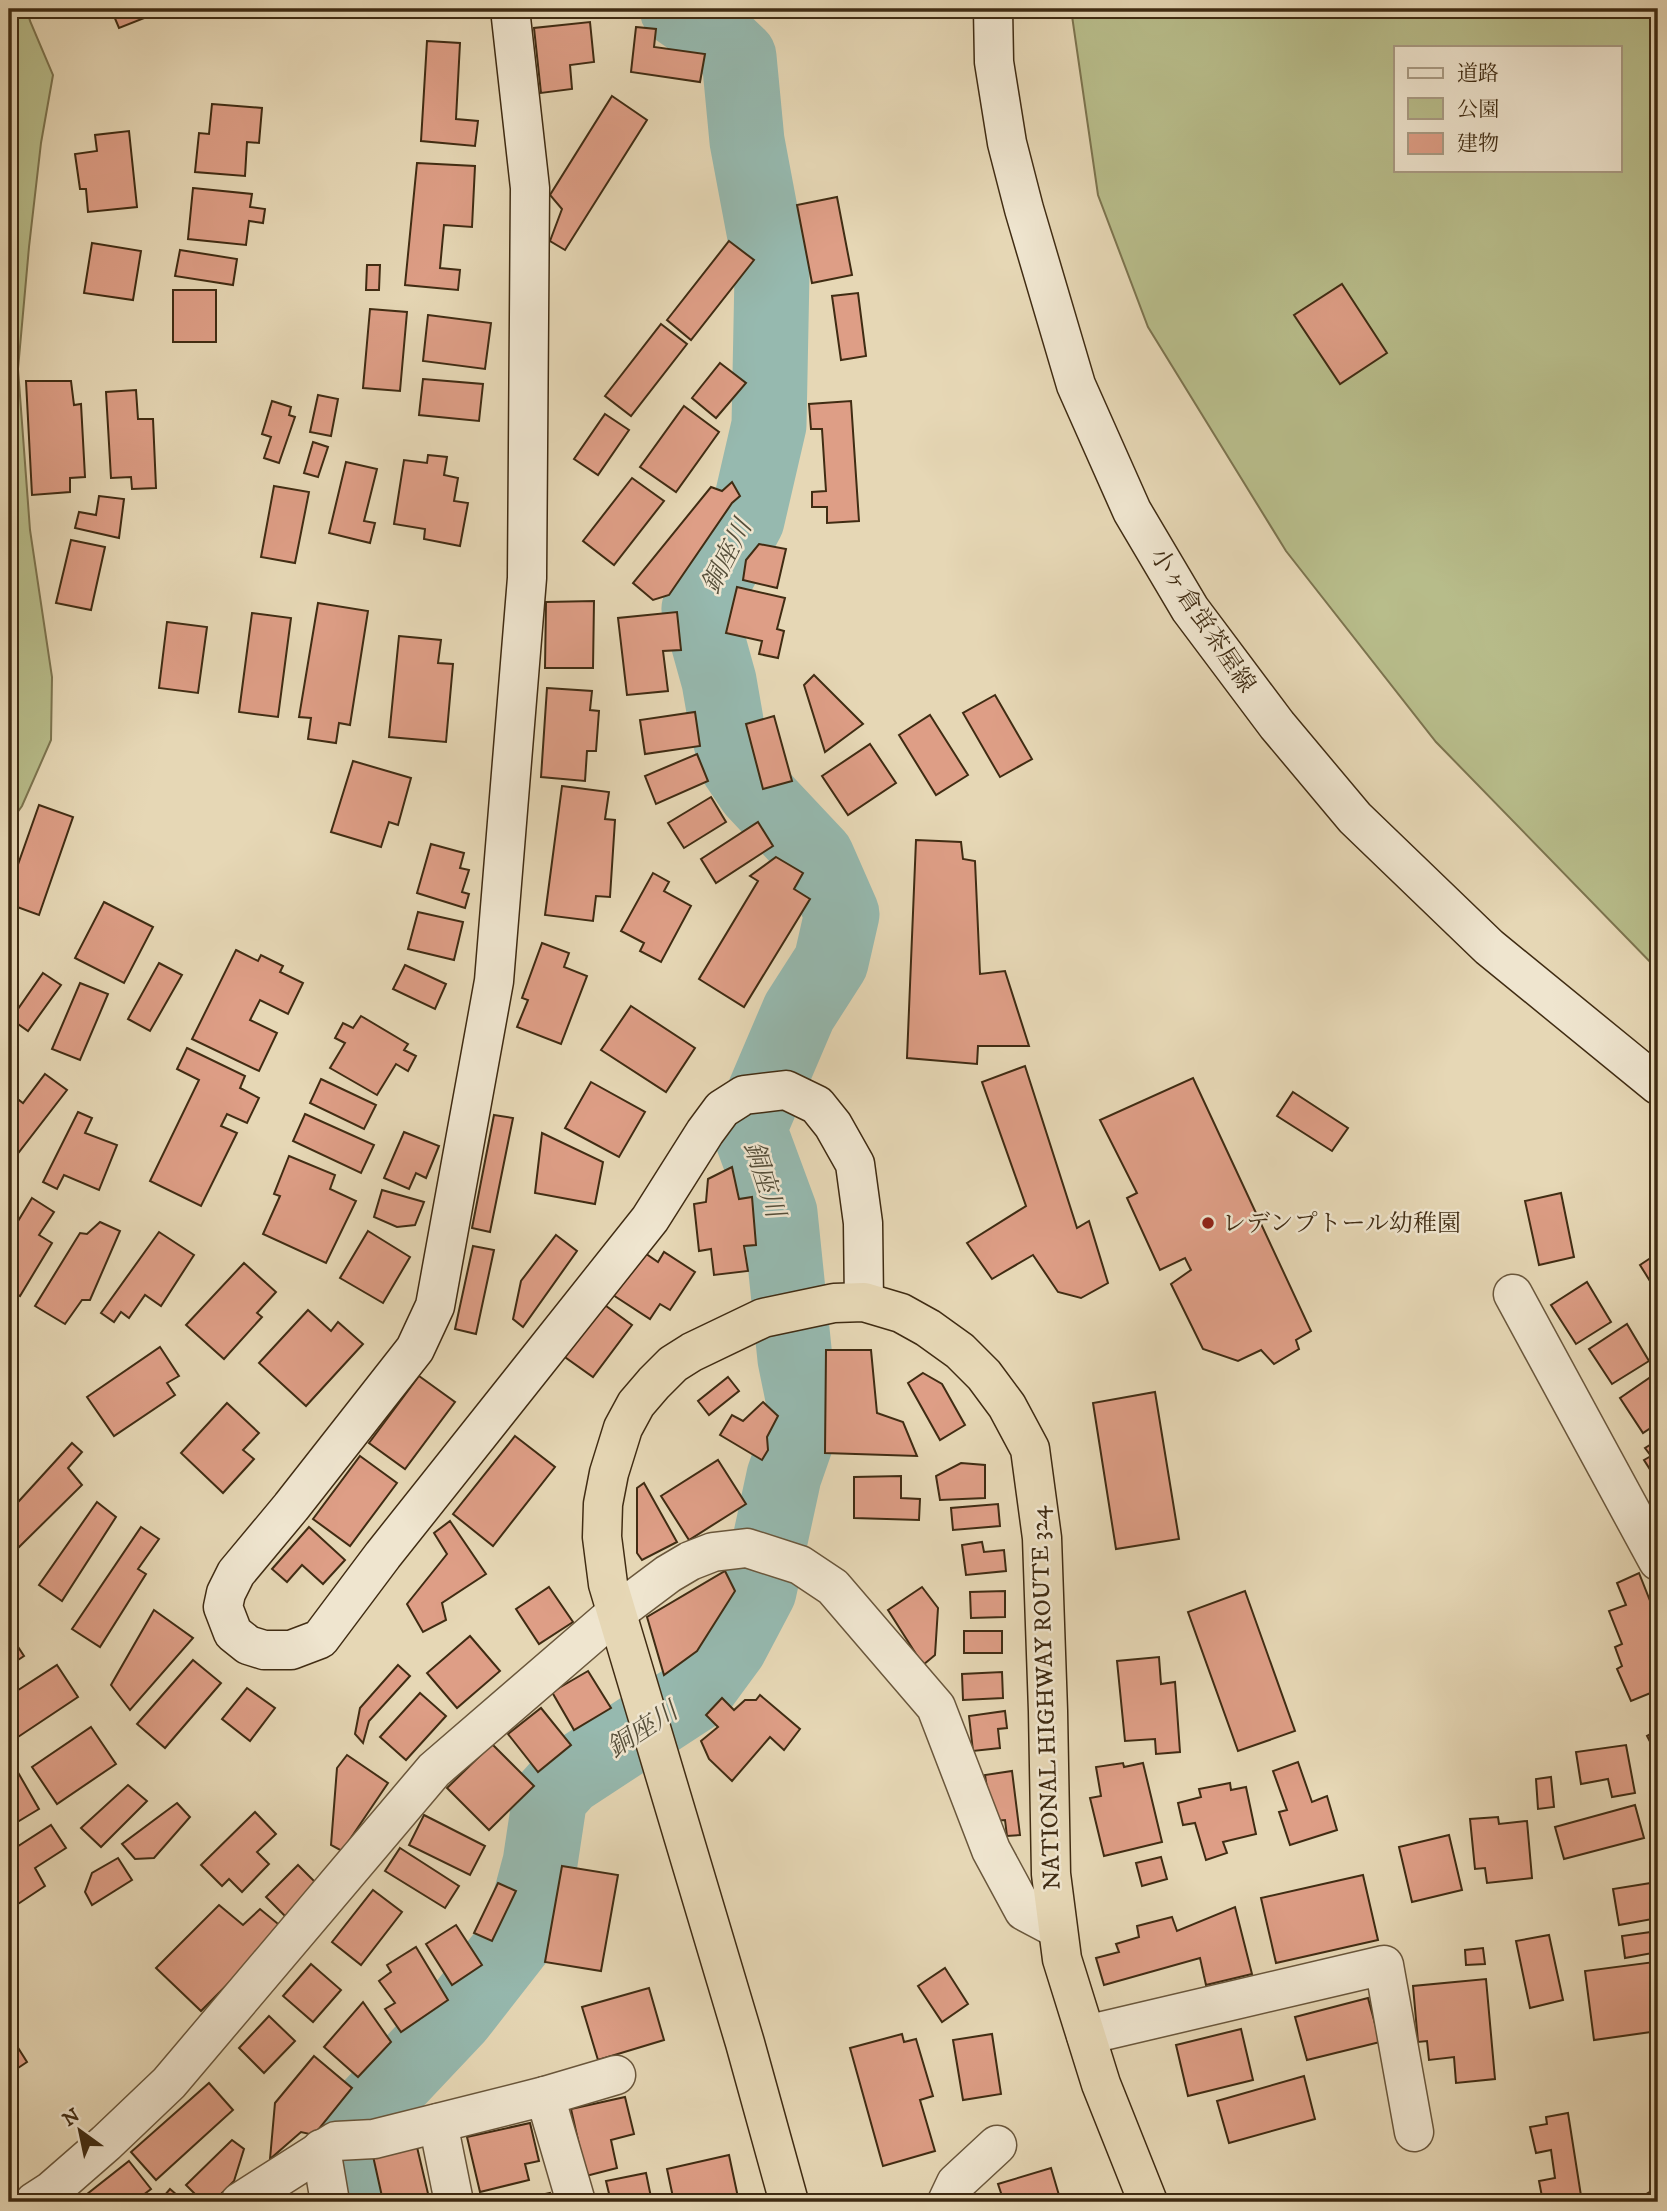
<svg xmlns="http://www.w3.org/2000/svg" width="1667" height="2211" font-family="'IM FELL DW Pica','Noto Serif JP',serif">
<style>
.green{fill:#b8bd8b;stroke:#7c744f;stroke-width:2;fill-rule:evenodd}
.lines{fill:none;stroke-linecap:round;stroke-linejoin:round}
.river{stroke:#96b9af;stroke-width:75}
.building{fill:#de9e86;stroke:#402c13;stroke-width:2}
.street-casing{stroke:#6a573c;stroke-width:41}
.secondary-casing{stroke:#402c13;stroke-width:41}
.highway-casing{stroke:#402c13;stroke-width:41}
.street{stroke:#efe5cf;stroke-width:38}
.secondary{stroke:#efe5cf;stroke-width:38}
.highway{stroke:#e6d7b5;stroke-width:38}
.poi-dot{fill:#8f2418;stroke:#efe5cf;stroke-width:2.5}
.labels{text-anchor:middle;stroke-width:5;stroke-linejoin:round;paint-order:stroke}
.street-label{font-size:24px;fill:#402c13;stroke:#efe5cf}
.poi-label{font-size:24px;fill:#402c13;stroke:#efe5cf;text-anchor:start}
.water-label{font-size:26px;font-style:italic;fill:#564f3a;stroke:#efe5cf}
</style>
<rect width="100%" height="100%" fill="#e6d7b5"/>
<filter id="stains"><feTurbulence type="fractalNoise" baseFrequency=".00286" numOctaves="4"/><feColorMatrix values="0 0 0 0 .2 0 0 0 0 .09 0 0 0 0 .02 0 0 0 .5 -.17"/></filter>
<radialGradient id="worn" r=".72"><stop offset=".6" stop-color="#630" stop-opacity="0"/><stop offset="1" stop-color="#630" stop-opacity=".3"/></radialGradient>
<g class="green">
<path d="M9 9H27L30 21 53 75 41 143 29 247 18 369 30 530 52 677 51 740 22 806 9 824Z"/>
<path d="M1071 9H1658V970L1436 742 1286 551 1148 327 1098 195ZM1396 47H1620V170H1396Z"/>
</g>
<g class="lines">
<path class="river" d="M349 2202 340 2161 372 2106 457 2016 521 1934 540 1863 550 1797 567 1778 694 1695 730 1646 759 1591 784 1476 806 1413 795 1359 780 1213 749 1129 799 1012 831 962 842 914 817 857 754 790 737 765 727 727 719 681 699 609 747 520 769 425 772 274 747 141 739 57 719 38 677 9"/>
</g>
<g class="building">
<path d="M111 9H155L157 13 119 28Z"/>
<path d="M537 9H603L538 14Z"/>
<path d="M590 22 594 62 570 65 572 89 541 93 534 28Z"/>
<path d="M636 27 656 29 654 47 705 54 700 82 631 72Z"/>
<path d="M427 41 460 43 456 119 478 121 475 146 421 141Z"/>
<path d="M612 96 647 120 565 250 550 241 562 209 550 195Z"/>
<path d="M212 104 262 108 259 143 247 142 245 176 195 172 199 133 209 134Z"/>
<path d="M129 131 137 207 88 212 86 189H80L75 154 97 151 95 135Z"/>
<path d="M417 163 475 166 472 227 444 225 440 268 460 270 458 290 405 285Z"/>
<path d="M193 188 252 194 250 207 265 209 263 223 249 221 246 245 188 239Z"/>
<path d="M837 197 852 275 812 283 797 205Z"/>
<path d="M729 241 754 260 691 340 667 320Z"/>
<path d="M92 243 141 251 133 300 84 293Z"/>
<path d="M180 250 237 259 233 285 175 276Z"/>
<path d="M367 265H380L379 290H366Z"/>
<path d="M1342 284 1387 353 1340 384 1294 315Z"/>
<rect x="173" y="290" width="43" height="52"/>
<path d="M858 293 866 356 841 360 832 296Z"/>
<path d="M370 309 407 312 400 391 363 388Z"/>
<path d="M428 315 491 323 485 369 423 361Z"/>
<path d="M661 324 687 344 631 416 605 396Z"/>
<path d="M720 363 746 383 716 418 692 398Z"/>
<path d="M423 379 483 384 479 421 419 415Z"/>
<path d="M26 381H71L74 405 81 404 85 477 70 478V492L32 495Z"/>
<path d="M136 390 138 419H153L156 488 132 489 131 477 111 478 106 392Z"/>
<path d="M318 395 338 399 331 436 310 432Z"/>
<path d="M272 401 291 407 289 415 295 417 279 463 264 458 271 437 262 434Z"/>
<path d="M851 401 859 521 827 523V507H812V492L826 491 822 429H811L809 404Z"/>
<path d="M684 406 719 432 676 492 640 467Z"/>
<path d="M605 414 629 430 598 475 574 459Z"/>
<path d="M313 442 328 447 318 477 304 473Z"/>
<path d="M428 455 447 457 444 475 458 478 454 501 468 503 460 546 424 539 425 529 394 524 404 460 427 463Z"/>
<path d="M346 462 377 469 364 521 375 523 370 543 329 533Z"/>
<path d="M632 478 664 501 614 565 583 541Z"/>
<path d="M732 482 740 496 732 503 669 595 653 600 633 583 711 487 722 491Z"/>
<path d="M274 486 309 492 295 563 261 557Z"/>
<path d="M99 496 124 499 119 538 75 528 79 512 96 515Z"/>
<path d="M71 540 105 547 91 610 56 603Z"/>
<path d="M759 544 786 549 777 588 743 580 746 560Z"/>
<path d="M737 587 785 598 777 629 784 631 778 658 759 654 762 641 726 633Z"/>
<path d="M594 601 593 668H545L546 602Z"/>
<path d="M318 603 368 611 350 725 339 723 336 743 308 739 311 718 299 717Z"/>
<path d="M677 612 681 650 663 651 668 691 627 695 618 618Z"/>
<path d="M252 613 291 618 278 717 239 712Z"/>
<path d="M167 622 207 627 198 693 159 688Z"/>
<path d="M399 636 441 640 438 663 453 664 446 742 389 737Z"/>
<path d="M814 675 863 724 825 752 804 685Z"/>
<path d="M547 688 592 691 590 710 599 711 596 751H587L585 781 541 777Z"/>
<path d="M995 695 1032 759 1000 777 963 713Z"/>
<path d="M695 712 700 746 645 754 640 720Z"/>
<path d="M930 715 968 775 936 795 899 735Z"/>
<path d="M774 716 792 781 763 789 746 724Z"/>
<path d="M870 744 896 783 848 815 822 776Z"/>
<path d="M697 754 708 781 656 804 645 776Z"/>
<path d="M353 761 411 778 398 825 389 822 381 847 331 832Z"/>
<path d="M562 786 609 792 605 819 615 820 610 897 596 896 593 921 545 915Z"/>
<path d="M711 797 726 822 684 848 668 823Z"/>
<path d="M39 805 73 817 39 915 9 904V890Z"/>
<path d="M758 822 773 846 716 883 701 859Z"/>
<path d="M916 840 961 842 963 859 975 861 980 974 1005 971 1029 1046H978L977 1064 907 1058Z"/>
<path d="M431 844 464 853 460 868 469 870 462 892 469 894 465 908 417 893Z"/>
<path d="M776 857 803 873 794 889 810 899 744 1007 699 979 758 881 750 876Z"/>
<path d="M653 873 669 882 664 891 691 906 661 962 640 951 644 943 621 931Z"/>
<path d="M104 902 153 927 124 983 75 958Z"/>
<path d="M418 912 463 922 454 960 408 949Z"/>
<path d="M542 943 569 953 564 967 587 976 561 1044 517 1027 528 1000 522 998Z"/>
<path d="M236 950 258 961 261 955 283 966 280 972 303 983 288 1014 260 1000 250 1020 277 1033 259 1071 192 1039Z"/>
<path d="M159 963 182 975 150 1031 128 1019Z"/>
<path d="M405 965 446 984 435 1009 393 989Z"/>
<path d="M43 973 61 985 28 1031 11 1019Z"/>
<path d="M80 983 108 994 80 1060 52 1049Z"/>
<path d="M631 1006 695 1048 666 1092 601 1050Z"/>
<path d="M361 1016 408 1044 404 1050 416 1056 408 1071 396 1064 377 1095 330 1068 345 1043 335 1038 343 1023 353 1028Z"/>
<path d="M187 1048 245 1076 240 1088 259 1098 247 1123 227 1114 221 1126 237 1133 201 1206 150 1181 199 1080 177 1069Z"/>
<path d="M1025 1066 1077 1228 1089 1221 1108 1283 1081 1298 1058 1292 1033 1255 992 1279 967 1243 1026 1206 982 1082Z"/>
<path d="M45 1074 67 1090 9 1165V1099L12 1095 23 1103Z"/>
<path d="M1193 1078 1311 1331 1296 1340 1299 1349 1274 1364 1261 1350 1238 1361 1203 1349 1171 1284 1191 1270 1185 1258 1160 1270 1127 1198 1137 1193 1100 1120Z"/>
<path d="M321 1079 376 1105 364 1129 310 1103Z"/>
<path d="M591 1082 645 1112 619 1157 565 1128Z"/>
<path d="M1293 1092 1348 1128 1332 1151 1277 1116Z"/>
<path d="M78 1112 92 1118 85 1133 117 1145 99 1190 64 1175 57 1189 43 1182Z"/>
<path d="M305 1114 374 1145 361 1173 293 1141Z"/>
<path d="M494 1115 513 1118 490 1232 472 1228Z"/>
<path d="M404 1132 439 1146 426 1178 416 1173 409 1189 384 1178Z"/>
<path d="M542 1133 603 1162 595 1204 535 1193Z"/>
<path d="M289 1156 335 1175 330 1189 356 1201 326 1263 263 1234 280 1196 274 1194Z"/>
<path d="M732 1167 739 1199 752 1197 756 1245 744 1246 748 1271 714 1275 711 1249 699 1251 694 1204 706 1202 708 1179Z"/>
<path d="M382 1190 424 1202 415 1225 397 1227 374 1217Z"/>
<path d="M1561 1193 1574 1257 1539 1265 1525 1201Z"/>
<path d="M32 1198 54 1212 39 1235 52 1243 20 1296 9 1289V1236Z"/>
<path d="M100 1222 120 1231 90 1300H82L65 1324 35 1306 80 1233 87 1234Z"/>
<path d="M368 1231 410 1257 383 1303 340 1278Z"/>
<path d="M159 1232 194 1255 161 1306 145 1295 129 1318 121 1312 114 1322 101 1313Z"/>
<path d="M556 1235 577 1251 523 1327 513 1319 521 1281Z"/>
<path d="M473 1246 494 1250 476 1334 455 1329Z"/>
<path d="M642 1251 658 1262 664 1252 695 1272 670 1310 660 1304 650 1319 613 1295Z"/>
<path d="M1658 1253V1294L1640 1265Z"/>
<path d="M244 1263 276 1292 257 1313 262 1317 224 1359 186 1325Z"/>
<path d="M1587 1282 1611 1322 1576 1344 1551 1305Z"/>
<path d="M602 1303 632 1325 593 1377 562 1355Z"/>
<path d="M308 1310 331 1331 338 1322 363 1344 306 1406 259 1363Z"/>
<path d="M1627 1324 1649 1361 1612 1384 1589 1349Z"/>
<path d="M160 1347 179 1376 167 1383 175 1395 114 1436 87 1397Z"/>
<path d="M826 1350H871L877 1413 903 1422 917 1456 825 1453Z"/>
<path d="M1658 1372V1423L1643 1433 1620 1398Z"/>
<path d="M923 1373 942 1384 965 1425 940 1440 908 1383Z"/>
<path d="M419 1376 455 1402 405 1469 369 1443Z"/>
<path d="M728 1377 739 1391 709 1415 698 1401Z"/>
<path d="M1155 1392 1179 1539 1116 1549 1093 1403Z"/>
<path d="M763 1402 778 1416 767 1437 768 1450 762 1460 720 1435 732 1415 743 1421Z"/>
<path d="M227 1403 259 1433 243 1450 254 1459 223 1493 181 1453Z"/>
<path d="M515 1436 555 1467 493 1546 453 1514Z"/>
<path d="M1658 1440V1482L1644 1460 1651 1456 1645 1448Z"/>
<path d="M72 1443 82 1452 68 1468 82 1485 14 1552 9 1547V1512Z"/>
<path d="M360 1456 397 1483 350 1546 313 1519Z"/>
<path d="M718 1460 746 1504 689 1540 661 1496Z"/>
<path d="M961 1463 985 1465V1498L940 1500 936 1476Z"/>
<path d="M901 1476V1498L920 1499 919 1520 854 1518V1477Z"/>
<path d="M644 1483 677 1542 642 1560 637 1553V1488Z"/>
<path d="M97 1502 116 1517 62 1601 39 1585Z"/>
<path d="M998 1504 1000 1526 953 1530 951 1508Z"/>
<path d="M450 1521 486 1574 442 1603 446 1620 423 1632 407 1604 447 1554 434 1533Z"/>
<path d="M141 1527 159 1539 138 1569 146 1574 100 1647 72 1629Z"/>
<path d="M309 1527 345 1560 323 1584 302 1565 287 1582 272 1569Z"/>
<path d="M982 1542 984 1552 1004 1550 1006 1571 966 1575 962 1545Z"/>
<path d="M725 1571 735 1591 697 1651 664 1675 647 1617Z"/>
<path d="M1639 1573 1658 1621V1690L1631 1701 1617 1669 1622 1666 1615 1647 1622 1644 1609 1611 1626 1605 1617 1583Z"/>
<path d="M549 1587 573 1622 539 1644 516 1609Z"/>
<path d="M922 1587 938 1608 935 1655 923 1665 888 1610Z"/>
<path d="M1005 1591V1617L971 1618 970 1592Z"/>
<path d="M1245 1591 1295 1731 1238 1751 1188 1612Z"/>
<path d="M154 1610 193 1638 130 1710 111 1685Z"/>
<rect x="964" y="1631" width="38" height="22"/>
<path d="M9 1633 24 1656 9 1666Z"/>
<path d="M470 1636 500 1671 457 1708 427 1673Z"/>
<path d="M1159 1657 1161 1684 1175 1682 1180 1752 1156 1754 1155 1739 1125 1741 1117 1661Z"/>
<path d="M193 1660 221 1683 165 1748 137 1724Z"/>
<path d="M57 1665 78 1697 9 1743V1696Z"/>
<path d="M398 1665 410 1676 369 1721 363 1743 355 1734 360 1708Z"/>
<path d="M588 1671 611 1708 574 1730 552 1692Z"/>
<path d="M1002 1672 1003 1698 963 1700 962 1674Z"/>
<path d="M247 1688 275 1708 250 1741 222 1719Z"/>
<path d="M420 1693 446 1716 406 1760 380 1737Z"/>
<path d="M760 1695 800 1729 784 1750 770 1737 732 1781 709 1759 701 1741 718 1727 706 1715 722 1698 734 1710 745 1700H756Z"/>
<path d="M541 1708 571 1745 538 1772 508 1734Z"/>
<path d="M1005 1711 1007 1728 998 1729 1000 1748 973 1751 969 1716Z"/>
<path d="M91 1727 116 1764 57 1804 32 1767Z"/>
<path d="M1658 1730V1757L1647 1736Z"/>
<path d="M492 1744 534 1786 489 1830 447 1788Z"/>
<path d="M1626 1745 1635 1793 1612 1797 1608 1779 1581 1784 1576 1752Z"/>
<path d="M347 1755 388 1783 342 1851 331 1845 337 1768Z"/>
<path d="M12 1762 39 1809 9 1827V1764Z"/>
<path d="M1298 1762 1312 1802 1327 1796 1337 1830 1290 1845 1279 1812 1287 1810 1273 1771Z"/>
<path d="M1123 1763 1124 1767 1143 1763 1162 1842 1104 1856 1090 1798 1101 1796 1096 1767Z"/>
<path d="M1012 1771 1020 1835 1007 1836 1005 1820 992 1821 985 1775Z"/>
<path d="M1551 1777 1554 1807 1538 1809 1536 1779Z"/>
<path d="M1230 1783 1231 1790 1246 1787 1256 1834 1223 1842 1227 1853 1206 1860 1195 1823 1183 1825 1178 1803 1201 1797 1199 1789Z"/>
<path d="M128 1785 147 1801 101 1847 81 1828Z"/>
<path d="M177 1803 190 1817 154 1858 135 1859 122 1844Z"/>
<path d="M1635 1805 1644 1838 1564 1859 1555 1827Z"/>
<path d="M255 1812 276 1834 257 1852 269 1864 242 1892 229 1879 222 1886 201 1865Z"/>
<path d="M424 1815 485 1846 470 1875 409 1845Z"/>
<path d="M1498 1817 1499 1824 1527 1821 1532 1878 1487 1883 1485 1868 1475 1869 1470 1819Z"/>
<path d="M51 1825 66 1848 35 1868 45 1886 9 1910V1852Z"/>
<path d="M1449 1835 1462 1890 1412 1902 1399 1847Z"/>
<path d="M400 1848 459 1886 445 1908 385 1871Z"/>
<path d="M1161 1857 1167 1879 1142 1886 1136 1863Z"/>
<path d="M118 1858 132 1880 92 1905 85 1892 92 1873Z"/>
<path d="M298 1865 320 1887 288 1919 266 1897Z"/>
<path d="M562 1866 618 1875 601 1971 545 1962Z"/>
<path d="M1363 1875 1378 1940 1276 1963 1261 1898Z"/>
<path d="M1657 1882 1658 1918 1619 1925 1613 1889Z"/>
<path d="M498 1883 516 1891 492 1941 474 1933Z"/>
<path d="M373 1890 402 1912 361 1965 332 1942Z"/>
<path d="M219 1905 243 1925 260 1909 283 1928 201 2011 156 1968Z"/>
<path d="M1235 1907 1252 1974 1206 1985 1200 1958 1104 1985 1096 1958 1119 1952 1116 1944 1139 1937 1137 1926 1172 1917 1177 1931Z"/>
<path d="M456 1925 482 1965 452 1985 426 1944Z"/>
<path d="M1658 1931V1952L1625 1958 1622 1936Z"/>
<path d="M1549 1935 1563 2000 1530 2008 1516 1941Z"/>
<path d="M416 1947 448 2000 401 2032 385 2009 395 2003 379 1981 391 1972 387 1965Z"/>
<path d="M1483 1948 1485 1964 1466 1965 1465 1950Z"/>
<path d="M1654 1962 1658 1994V2031L1594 2040 1585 1971Z"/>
<path d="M311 1964 341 1990 313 2022 283 1996Z"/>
<path d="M945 1968 968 2004 942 2022 918 1986Z"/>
<path d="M1486 1979 1495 2079 1456 2083 1454 2057 1429 2060 1427 2041 1418 2042 1413 1986Z"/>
<path d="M649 1988 664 2040 598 2060 582 2007Z"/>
<path d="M1368 1998 1380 2042 1307 2060 1295 2017Z"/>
<path d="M363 2002 391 2042 358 2077 324 2047Z"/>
<path d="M269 2016 295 2041 264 2073 239 2048Z"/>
<path d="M1241 2029 1253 2080 1188 2096 1176 2045Z"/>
<path d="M902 2034 904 2042 916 2039 933 2096 920 2100 935 2151 883 2166 850 2048Z"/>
<path d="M992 2034 1001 2094 963 2100 953 2040Z"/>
<path d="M10 2035 27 2062 9 2074V2036Z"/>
<path d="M314 2056 352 2088 314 2135 301 2132 270 2159 275 2103Z"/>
<path d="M1304 2076 1315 2119 1229 2143 1217 2101Z"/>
<path d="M209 2083 233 2110 156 2180 131 2152Z"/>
<path d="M625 2097 634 2134 611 2140 617 2168 586 2176 571 2109Z"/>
<path d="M1568 2113 1582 2202H1543L1539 2181 1555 2178 1551 2150 1536 2153 1530 2127 1547 2124 1546 2117Z"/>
<path d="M530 2123 539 2161 525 2164 529 2180 480 2192 467 2137Z"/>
<path d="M232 2140 244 2149 234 2181 213 2202H203L186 2185Z"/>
<path d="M417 2147 430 2202H377L383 2201 373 2156Z"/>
<path d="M729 2155 739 2202H674L667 2169Z"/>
<path d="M129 2161 151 2189 134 2202H77Z"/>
<path d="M1051 2168 1061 2202H1004L998 2184Z"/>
<path d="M646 2173 652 2202H611L606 2181Z"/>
<path d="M1658 2187V2202H1633Z"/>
<path d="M170 2189 185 2202H159Z"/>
<path d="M550 2193 552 2202H508Z"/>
<path d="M1507 2195 1508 2202H1456Z"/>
</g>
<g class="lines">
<defs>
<g id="street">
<path d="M1513 1294 1658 1561"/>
<path d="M1086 2035 1384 1965 1414 2132"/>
<path d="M545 2096 576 2202"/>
<path d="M438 2123 454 2202"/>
<path d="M321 2149 330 2202"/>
<path d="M34 2202 51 2191 106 2143 169 2083 434 1770 616 1613 668 1574 690 1561 713 1552 747 1548 800 1565 833 1587 936 1707 991 1850 1024 1911 1056 1928"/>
<path d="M240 2202 336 2141 374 2139 545 2096 616 2075"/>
<path d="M947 2202 956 2183 997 2145"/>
</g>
<g id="secondary">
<path d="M510 9 530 188 527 578 494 981 435 1306 415 1349 291 1507 236 1573 226 1593 223 1607 233 1633 248 1645 264 1650H291L320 1639 383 1555 650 1219 705 1132 722 1109 744 1095 786 1090 817 1105 833 1125 855 1164 863 1223 864 1302"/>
<path d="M993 9 994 62 1007 143 1024 209 1076 385 1132 511 1190 609 1277 725 1355 818 1489 947 1658 1085"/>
</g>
<path id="highway" d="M789 2202 745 2043 608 1584 602 1537 603 1504 609 1473 623 1428 636 1404 654 1383 673 1364 692 1352 763 1318 834 1303 864 1302 901 1313 928 1328 960 1351 984 1375 1007 1406 1030 1449 1042 1538 1048 1711 1051 1874 1062 1959 1101 2084 1148 2202"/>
</defs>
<use href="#street" class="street-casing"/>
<use href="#secondary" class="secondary-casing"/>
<use href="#highway" class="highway-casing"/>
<use href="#street" class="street"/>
<use href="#secondary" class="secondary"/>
<use href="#highway" class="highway"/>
</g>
<circle class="poi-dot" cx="1208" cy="1223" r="7"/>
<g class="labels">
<g class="street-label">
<text transform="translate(1203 620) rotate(56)" y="8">小ヶ倉蛍茶屋線</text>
<text transform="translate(1045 1698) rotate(-92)" y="8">NATIONAL HIGHWAY ROUTE 324</text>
</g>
<g class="poi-label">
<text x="1222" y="1231">レデンプトール幼稚園</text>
</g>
<g class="water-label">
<text transform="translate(726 556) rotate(-63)" y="9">銅座川</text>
<text transform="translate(765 1179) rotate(72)" y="9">銅座川</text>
<text transform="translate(642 1729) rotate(-33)" y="9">銅座川</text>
</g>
</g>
<rect width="1667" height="2211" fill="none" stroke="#e6d7b5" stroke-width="35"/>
<rect x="10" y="10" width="1646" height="2190" fill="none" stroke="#402c13" stroke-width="3.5"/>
<rect x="18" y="18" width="1632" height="2176" fill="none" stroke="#402c13" stroke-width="2"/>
<rect x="1394" y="46" width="228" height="126" fill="#efe5cf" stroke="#a99b84" stroke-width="2"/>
<rect x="1408" y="68" width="35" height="10" fill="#efe5cf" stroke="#a99b84" stroke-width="2"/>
<text x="1457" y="80" font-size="21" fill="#402c13">道路</text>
<rect x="1408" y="98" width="35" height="21" fill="#b8bd8b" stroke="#a99b84" stroke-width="2"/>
<text x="1457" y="116" font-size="21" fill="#402c13">公園</text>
<rect x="1408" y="133" width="35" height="21" fill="#de9e86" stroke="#a99b84" stroke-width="2"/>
<text x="1457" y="150" font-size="21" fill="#402c13">建物</text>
<g transform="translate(80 2131) rotate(327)" stroke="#efe5cf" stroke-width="5" paint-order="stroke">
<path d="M0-5L12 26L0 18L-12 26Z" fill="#402c13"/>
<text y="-10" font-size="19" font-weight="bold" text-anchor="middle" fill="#402c13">N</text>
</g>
<rect width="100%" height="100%" filter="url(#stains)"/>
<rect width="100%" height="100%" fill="url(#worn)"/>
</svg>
